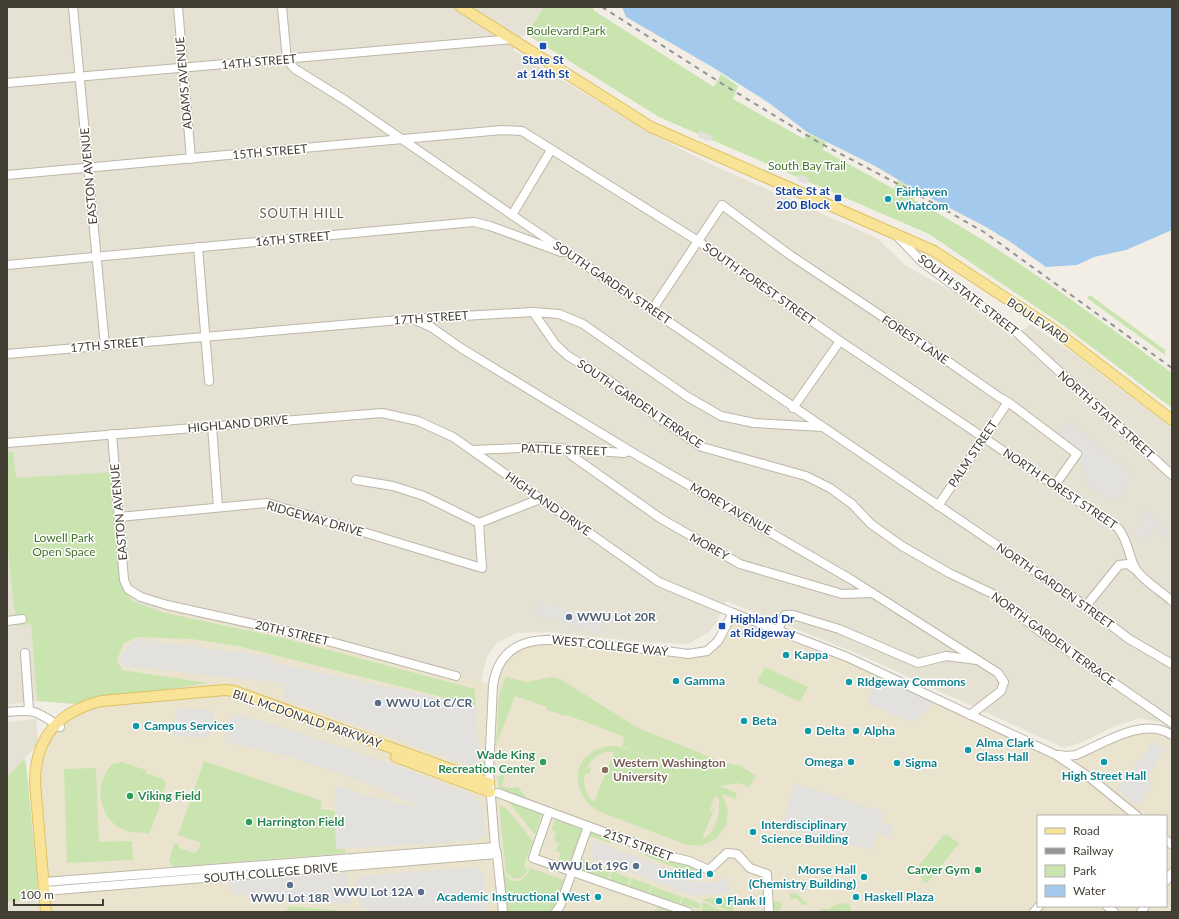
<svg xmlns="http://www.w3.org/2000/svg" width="1179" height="919" font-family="Lato,sans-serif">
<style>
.residential{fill:#e5e1d3}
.education{fill:#eae4cf;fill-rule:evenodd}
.green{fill:#c9e4af;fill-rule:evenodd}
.parking{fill:#e2e1dd}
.water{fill:#a3caec}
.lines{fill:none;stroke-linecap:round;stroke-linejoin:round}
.minor-casing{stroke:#bcb7a8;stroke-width:10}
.major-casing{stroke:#ddc167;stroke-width:12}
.minor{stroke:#fff;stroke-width:8}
.major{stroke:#f9e396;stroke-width:10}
.rail{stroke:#949494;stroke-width:2;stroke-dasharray:5 5;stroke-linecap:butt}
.transit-dot{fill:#1a4fb4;stroke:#fff;stroke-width:1.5}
.culture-dot{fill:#0f9aa8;stroke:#fff;stroke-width:1.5}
.service-dot{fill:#5c6f8a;stroke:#fff;stroke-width:1.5}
.leisure-dot{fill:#2e9e5b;stroke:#fff;stroke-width:1.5}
.education-dot{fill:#8d6e63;stroke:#fff;stroke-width:1.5}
.labels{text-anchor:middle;stroke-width:3;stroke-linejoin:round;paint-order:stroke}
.park-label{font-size:12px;fill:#42722b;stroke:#fff}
.transit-label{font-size:12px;font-weight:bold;fill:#164399;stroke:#fff}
.street-label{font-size:12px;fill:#443f35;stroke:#fff}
.culture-label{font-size:12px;font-weight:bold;fill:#0d838f;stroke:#fff;text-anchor:start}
.service-label{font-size:12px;font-weight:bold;fill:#4e5e75;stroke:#fff;text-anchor:start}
.leisure-label{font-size:12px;font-weight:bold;fill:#27864d;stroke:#fff;text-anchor:end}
.education-label{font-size:12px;font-weight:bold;fill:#785e54;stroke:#fff;text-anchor:start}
.neighbourhood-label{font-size:13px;letter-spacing:1px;fill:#665d4d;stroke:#fff}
</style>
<rect width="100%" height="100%" fill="#f2eee5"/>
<g class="residential">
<path d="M7 7H544L513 50 650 133 708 163 877 238 906 266 953 292 1014 339 1030 324 1077 356 1172 428V730L1161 723 1140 718 1113 727 1085 741 1064 748 856 653 726 601 716 623 708 633 688 644 642 642 551 632 517 633 497 643 487 656 477 699 133 615 15 478 13 452H7Z"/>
<path d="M7 542 16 625 31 624 37 701 7 705Z"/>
<path d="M36 719 38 744 7 778V722Z"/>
<path d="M39 898 40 912H7L9 901Z"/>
</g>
<path class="education" d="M150 608 165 609 313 637 493 685 503 659 533 641 685 652 707 651 733 613 847 657 1066 756 1136 729 1172 735V912H48L37 783 42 751 56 727 100 704 128 610ZM1038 816H1166V906H1038Z"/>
<g class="green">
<path d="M544 7H594L593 10 714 87 721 74 738 86 733 99 804 139 807 133 826 142 823 150 894 189 898 180 917 192 914 200C1006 249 1088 312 1172 373V408L1064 326 929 234 659 117 526 34Z"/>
<path d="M1090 295 1165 350V355L1087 298Z"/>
<path d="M7 452H13L16 478 113 472 123 580 132 601 165 613 283 638 475 689V705L238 646 192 639 138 637 124 643 117 659 122 670 208 683 73 704 37 701 31 624 16 626 7 542Z"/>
<path d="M765 667 808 687 800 702 757 682Z"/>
<path d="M506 677 527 682 552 677 560 679 638 728 725 763 741 766 756 776 749 787 738 783 719 786 737 793 735 799 722 794 728 809 726 825 716 839 700 846 684 844 598 811C568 792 571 753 608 746 627 743 660 767 680 770L622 746 625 737 567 715 565 716 547 710V707L515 696 496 745 499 695ZM605 752H614L594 802C586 794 582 785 585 773L589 774 591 768 588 767 585 772C587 762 596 756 605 752ZM715 795 719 800C720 814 716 834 702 839L715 807 711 813 710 810Z"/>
<path d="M24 759 26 763 39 898 7 902V778Z"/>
<path d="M204 761 322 801 320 809 335 811 336 849H345V853L173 867 169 860 174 844H179V848L194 853 198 850 201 843 178 835Z"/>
<path d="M122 762 146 770 145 773 163 779 166 785 158 801 160 805 149 834C141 831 131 834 122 829 97 816 94 784 112 764Z"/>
<path d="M96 768 99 842 132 841 133 860 67 863 64 769Z"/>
<path d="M503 768 506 769 502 786 508 788 518 787 529 801 500 791 497 777 501 776Z"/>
<path d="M508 801 542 813 535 835Z"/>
<path d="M499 805 506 808 533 841 524 866 528 869C525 876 520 880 512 878L506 872Z"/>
<path d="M556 818 584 829 571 868 557 863 561 853 556 851 559 843 554 840 556 832 551 830Z"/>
<path d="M590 831 611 838 609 843 589 836 588 840 585 839Z"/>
<path d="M944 835H948L959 844 926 884 920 876 919 865Z"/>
<path d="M646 851 696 866 693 874 645 856Z"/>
<path d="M578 858 590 863 586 873 574 869Z"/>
<path d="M591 863 611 871 607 881 587 874Z"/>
<path d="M502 867C504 870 505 875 508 878 517 886 527 878 530 868L564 880 558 897 561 898 554 912H507Z"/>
<path d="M612 871 630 878 627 888 609 881Z"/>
<path d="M632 878 651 885 648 895 628 888Z"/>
<path d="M652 886 682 897 679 904 672 903 649 895Z"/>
<path d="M789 893 797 894 807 903V905L802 904 797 899H791Z"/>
<path d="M683 897 701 904 699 909 681 904Z"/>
<path d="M732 897 733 912C728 912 708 902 701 899Z"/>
<circle cx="777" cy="906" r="5"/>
<path d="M703 902 725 912H704L701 910Z"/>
<path d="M840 903 849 904 852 912H818L822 908 828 909Z"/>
<path d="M290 906 354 912H285Z"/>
<path d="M664 906 680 912H652L657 909 659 911 658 908Z"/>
</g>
<g class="parking">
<path d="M700 131 713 136 710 142 698 137Z"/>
<path d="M799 174 809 178 806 184 797 180Z"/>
<path d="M1070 420 1107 454 1108 453 1134 476 1123 489 1126 492 1116 501 1091 487 1081 466 1079 451 1058 434Z"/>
<path d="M1146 509 1166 528 1164 529 1172 536 1170 541 1155 528 1147 540 1135 533 1145 519 1141 515Z"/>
<path d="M537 600 606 622 602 636 532 613Z"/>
<path d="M136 639 270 656 274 663 477 706 479 769 285 699 283 683 123 666 119 661V656Z"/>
<path d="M875 677 935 702 913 723 867 703Z"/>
<path d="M178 709H207L213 713 215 721 211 734 205 738 170 735Z"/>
<path d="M231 713 276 725 372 757 471 794 482 803 485 836 480 837V840L336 849 335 787 340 786 359 794 411 806 414 805 413 803 362 782 289 756 224 742Z"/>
<path d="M1153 741 1166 750 1146 778 1153 784 1137 806 1117 789Z"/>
<path d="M795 783 884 812 881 822 894 826 891 838 877 834 872 850 786 829 787 825 782 824Z"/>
<path d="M591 840 691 877 690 881 703 883 722 882V877H728L729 893 694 896 591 858 593 854 589 852 592 844 590 843Z"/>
<path d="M477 867 478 872H484L486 912H371L362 908 358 901 356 882 359 876Z"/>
<path d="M347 873 351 904 263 898 245 894 231 895 230 881Z"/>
</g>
<path class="water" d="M622 7H1172V230L1126 250 1094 257 1077 265 1046 267 1009 241 986 227 919 192 875 166 807 132 769 103 714 68 626 17Z"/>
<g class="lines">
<defs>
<g id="minor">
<path d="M73 7 105 346"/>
<path d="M178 7 191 159"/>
<path d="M282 7 287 60 295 69 345 100 512 215 1086 606 1129 639 1172 664"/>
<path d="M7 83 512 39"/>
<path d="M7 175 502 130 522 131 698 241 840 341 1118 528C1128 540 1128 554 1135 568 1141 579 1162 592 1172 601"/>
<path d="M512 215 551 150"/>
<path d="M898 237 922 262 1014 330 1172 475"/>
<path d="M198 247 209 381"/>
<path d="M7 265 474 222 490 226 561 252"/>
<path d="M652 310 722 205 790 255 913 337 999 397 1008 402 1077 454 1055 485"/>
<path d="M533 312 556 345 568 356 607 379 656 416 702 447 806 476 830 488 852 504 871 524 902 546 949 573 993 594 1042 633 1172 723"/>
<path d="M415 320 431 327 461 348 630 451 852 580 998 673 1004 682 1001 691 970 715"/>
<path d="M7 354 411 319 533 312 559 314 583 324 688 397 721 416 754 423 822 427"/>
<path d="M793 408 840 341"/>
<path d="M212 426 218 507"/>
<path d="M112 434 124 580 128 589 141 597 167 605 313 637 456 676"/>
<path d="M7 443 382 413 418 421 453 437 659 582 733 613 847 657 1056 755 1089 777 1137 816"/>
<path d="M473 450 543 447 624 453 630 451"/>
<path d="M568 450 571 455 660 518 740 564 842 594 872 593"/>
<path d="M356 480 393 486 424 496 479 523 540 499"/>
<path d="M938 506 1008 402"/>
<path d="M119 517 267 503 482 568 479 523"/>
<path d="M1086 606 1119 565 1128 564 1136 570"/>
<path d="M7 621 22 619"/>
<path d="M778 630 785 615H793L839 629 918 663 946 656 977 660"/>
<path d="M25 653 29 710"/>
<path d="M7 712C36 709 36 711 60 727"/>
<path d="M1059 755 1066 756 1076 755C1103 744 1143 716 1172 735"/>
<path d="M498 793 672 857 689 861 709 870 727 853 737 854 750 868 767 874 769 912"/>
<path d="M549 812 533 858 688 912"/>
<path d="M1166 840 1172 845"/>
<path d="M1166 881 1172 873"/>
<path d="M44 882 495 847"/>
<path d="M45 891 497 854"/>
<path d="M1107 906 1114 912"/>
<path d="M503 912 497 854 495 847 489 771 493 685C502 623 568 641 612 646 637 649 662 650 688 654L707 651 718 641 733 613"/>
<path d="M556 912 560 906 588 826"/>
<path d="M1034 912 1039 906"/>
<path d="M1141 912 1145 906"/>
</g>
<g id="major">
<path d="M461 7 651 127 934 251 1053 329 1172 420"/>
<path d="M396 757 490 792"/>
<path d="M46 912 35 783C35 737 58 712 101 701L225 690 234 691 489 783"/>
</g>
</defs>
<use href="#minor" class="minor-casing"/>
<use href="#major" class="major-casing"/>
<use href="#minor" class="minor"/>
<use href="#major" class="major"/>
<path class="rail" d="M602 7 724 85 818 142 917 194 984 232 1172 368"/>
</g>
<g class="transit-dot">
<rect x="539" y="42" width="8" height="8" rx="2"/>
<rect x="834" y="194" width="8" height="8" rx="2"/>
<rect x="718" y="622" width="8" height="8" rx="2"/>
</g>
<g class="culture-dot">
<circle cx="888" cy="199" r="4"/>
<circle cx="786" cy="655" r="4"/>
<circle cx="676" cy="681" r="4"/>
<circle cx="849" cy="682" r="4"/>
<circle cx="744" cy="721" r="4"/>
<circle cx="136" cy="726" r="4"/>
<circle cx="808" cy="731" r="4"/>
<circle cx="856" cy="731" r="4"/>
<circle cx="968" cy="750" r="4"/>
<circle cx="851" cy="762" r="4"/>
<circle cx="1104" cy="762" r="4"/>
<circle cx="897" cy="763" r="4"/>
<circle cx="753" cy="832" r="4"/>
<circle cx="710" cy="874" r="4"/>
<circle cx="864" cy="877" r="4"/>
<circle cx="598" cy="897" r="4"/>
<circle cx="856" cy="897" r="4"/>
<circle cx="719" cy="901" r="4"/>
</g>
<g class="service-dot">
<circle cx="569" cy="617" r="4"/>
<circle cx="378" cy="703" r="4"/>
<circle cx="636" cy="866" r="4"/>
<circle cx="290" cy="885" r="4"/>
<circle cx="421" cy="892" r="4"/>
</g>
<g class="leisure-dot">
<circle cx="543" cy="762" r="4"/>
<circle cx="130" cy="796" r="4"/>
<circle cx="249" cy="822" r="4"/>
<circle cx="978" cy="870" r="4"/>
</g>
<circle class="education-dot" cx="605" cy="770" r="4"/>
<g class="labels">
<g class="park-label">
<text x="566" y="35">Boulevard Park</text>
<text x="807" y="170">South Bay Trail</text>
<text x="64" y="542">Lowell Park<tspan x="64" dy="14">Open Space</tspan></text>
</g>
<g class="transit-label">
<text x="543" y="64">State St<tspan x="543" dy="14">at 14th St</tspan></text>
<text x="830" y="195" text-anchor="end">State St at<tspan x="830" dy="14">200 Block</tspan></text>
<text x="730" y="623" text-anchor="start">Highland Dr<tspan x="730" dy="14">at Ridgeway</tspan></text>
</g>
<g class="street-label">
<text transform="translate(259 62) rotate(-5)" y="4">14TH STREET</text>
<text transform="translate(184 83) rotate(-95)" y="4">ADAMS AVENUE</text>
<text transform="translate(270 152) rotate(-5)" y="4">15TH STREET</text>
<text transform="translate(89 176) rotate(-95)" y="4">EASTON AVENUE</text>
<text transform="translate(293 239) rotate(-5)" y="4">16TH STREET</text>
<text transform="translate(612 283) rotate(34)" y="4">SOUTH GARDEN STREET</text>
<text transform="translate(759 284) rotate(35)" y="4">SOUTH FOREST STREET</text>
<text transform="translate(968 295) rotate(38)" y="4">SOUTH STATE STREET</text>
<text transform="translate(431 318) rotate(-4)" y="4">17TH STREET</text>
<text transform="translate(1038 321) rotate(34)" y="4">BOULEVARD</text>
<text transform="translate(915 340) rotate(34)" y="4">FOREST LANE</text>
<text transform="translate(108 345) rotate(-5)" y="4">17TH STREET</text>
<text transform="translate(640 404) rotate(34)" y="4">SOUTH GARDEN TERRACE</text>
<text transform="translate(1106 415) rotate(42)" y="4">NORTH STATE STREET</text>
<text transform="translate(238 424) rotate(-5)" y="4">HIGHLAND DRIVE</text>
<text transform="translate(564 450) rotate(2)" y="4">PATTLE STREET</text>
<text transform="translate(973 454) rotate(-56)" y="4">PALM STREET</text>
<text transform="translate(1060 489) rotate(34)" y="4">NORTH FOREST STREET</text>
<text transform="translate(548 504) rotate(35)" y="4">HIGHLAND DRIVE</text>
<text transform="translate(731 509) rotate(30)" y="4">MOREY AVENUE</text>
<text transform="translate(119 512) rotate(-95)" y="4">EASTON AVENUE</text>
<text transform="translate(315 519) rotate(16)" y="4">RIDGEWAY DRIVE</text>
<text transform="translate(709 547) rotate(29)" y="4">MOREY</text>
<text transform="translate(1055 586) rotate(35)" y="4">NORTH GARDEN STREET</text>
<text transform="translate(292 633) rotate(13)" y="4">20TH STREET</text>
<text transform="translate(1053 639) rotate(36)" y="4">NORTH GARDEN TERRACE</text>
<text transform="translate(610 646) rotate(6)" y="4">WEST COLLEGE WAY</text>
<text transform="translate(307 719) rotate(19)" y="4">BILL MCDONALD PARKWAY</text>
<text transform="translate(638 845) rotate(20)" y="4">21ST STREET</text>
<text transform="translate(271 873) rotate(-5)" y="4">SOUTH COLLEGE DRIVE</text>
</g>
<g class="culture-label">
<text x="896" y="196">Fairhaven<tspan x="896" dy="14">Whatcom</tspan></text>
<text x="794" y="659">Kappa</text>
<text x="684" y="685">Gamma</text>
<text x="857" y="686">RIdgeway Commons</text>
<text x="752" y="725">Beta</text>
<text x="144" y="730">Campus Services</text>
<text x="816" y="735">Delta</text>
<text x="864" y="735">Alpha</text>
<text x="976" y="747">Alma Clark<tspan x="976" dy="14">Glass Hall</tspan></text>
<text x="843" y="766" text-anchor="end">Omega</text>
<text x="905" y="767">Sigma</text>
<text x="1104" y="780" text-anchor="middle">High Street Hall</text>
<text x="761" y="829">Interdisciplinary<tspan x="761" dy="14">Science Building</tspan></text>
<text x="856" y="874" text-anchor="end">Morse Hall<tspan x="856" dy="14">(Chemistry Building)</tspan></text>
<text x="702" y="878" text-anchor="end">Untitled</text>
<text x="590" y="901" text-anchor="end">Academic Instructional West</text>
<text x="864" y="901">Haskell Plaza</text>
<text x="727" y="905">Flank II</text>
</g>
<g class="service-label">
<text x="577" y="621">WWU Lot 20R</text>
<text x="386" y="707">WWU Lot C/CR</text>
<text x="628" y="870" text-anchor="end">WWU Lot 19G</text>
<text x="413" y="896" text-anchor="end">WWU Lot 12A</text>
<text x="290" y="902" text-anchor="middle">WWU Lot 18R</text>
</g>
<g class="leisure-label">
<text x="535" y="759">Wade King<tspan x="535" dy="14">Recreation Center</tspan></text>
<text x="138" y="800" text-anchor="start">Viking Field</text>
<text x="257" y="826" text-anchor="start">Harrington Field</text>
<text x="970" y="874">Carver Gym</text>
</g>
<g class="education-label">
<text x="613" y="767">Western Washington<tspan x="613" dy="14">University</tspan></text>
</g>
<g class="neighbourhood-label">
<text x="302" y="218">SOUTH HILL</text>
</g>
</g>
<rect width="1179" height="919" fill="none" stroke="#443f35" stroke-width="16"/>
<rect x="1037" y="815" width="130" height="92" fill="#ffffff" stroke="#b4b2ae"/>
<rect x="1045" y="828" width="20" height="6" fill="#f9e396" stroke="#b4b2ae"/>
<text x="1073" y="835" font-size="12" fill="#443f35">Road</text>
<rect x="1045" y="848" width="20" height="6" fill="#949494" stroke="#b4b2ae"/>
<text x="1073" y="855" font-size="12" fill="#443f35">Railway</text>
<rect x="1045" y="865" width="20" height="12" fill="#c9e4af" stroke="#b4b2ae"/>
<text x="1073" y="875" font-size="12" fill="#443f35">Park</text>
<rect x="1045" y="885" width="20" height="12" fill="#a3caec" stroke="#b4b2ae"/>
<text x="1073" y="895" font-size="12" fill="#443f35">Water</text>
<path d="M14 899v6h89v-6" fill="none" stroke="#443f35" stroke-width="2"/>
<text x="20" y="899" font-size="12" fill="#443f35" stroke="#ffffff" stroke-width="3" paint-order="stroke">100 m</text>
</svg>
